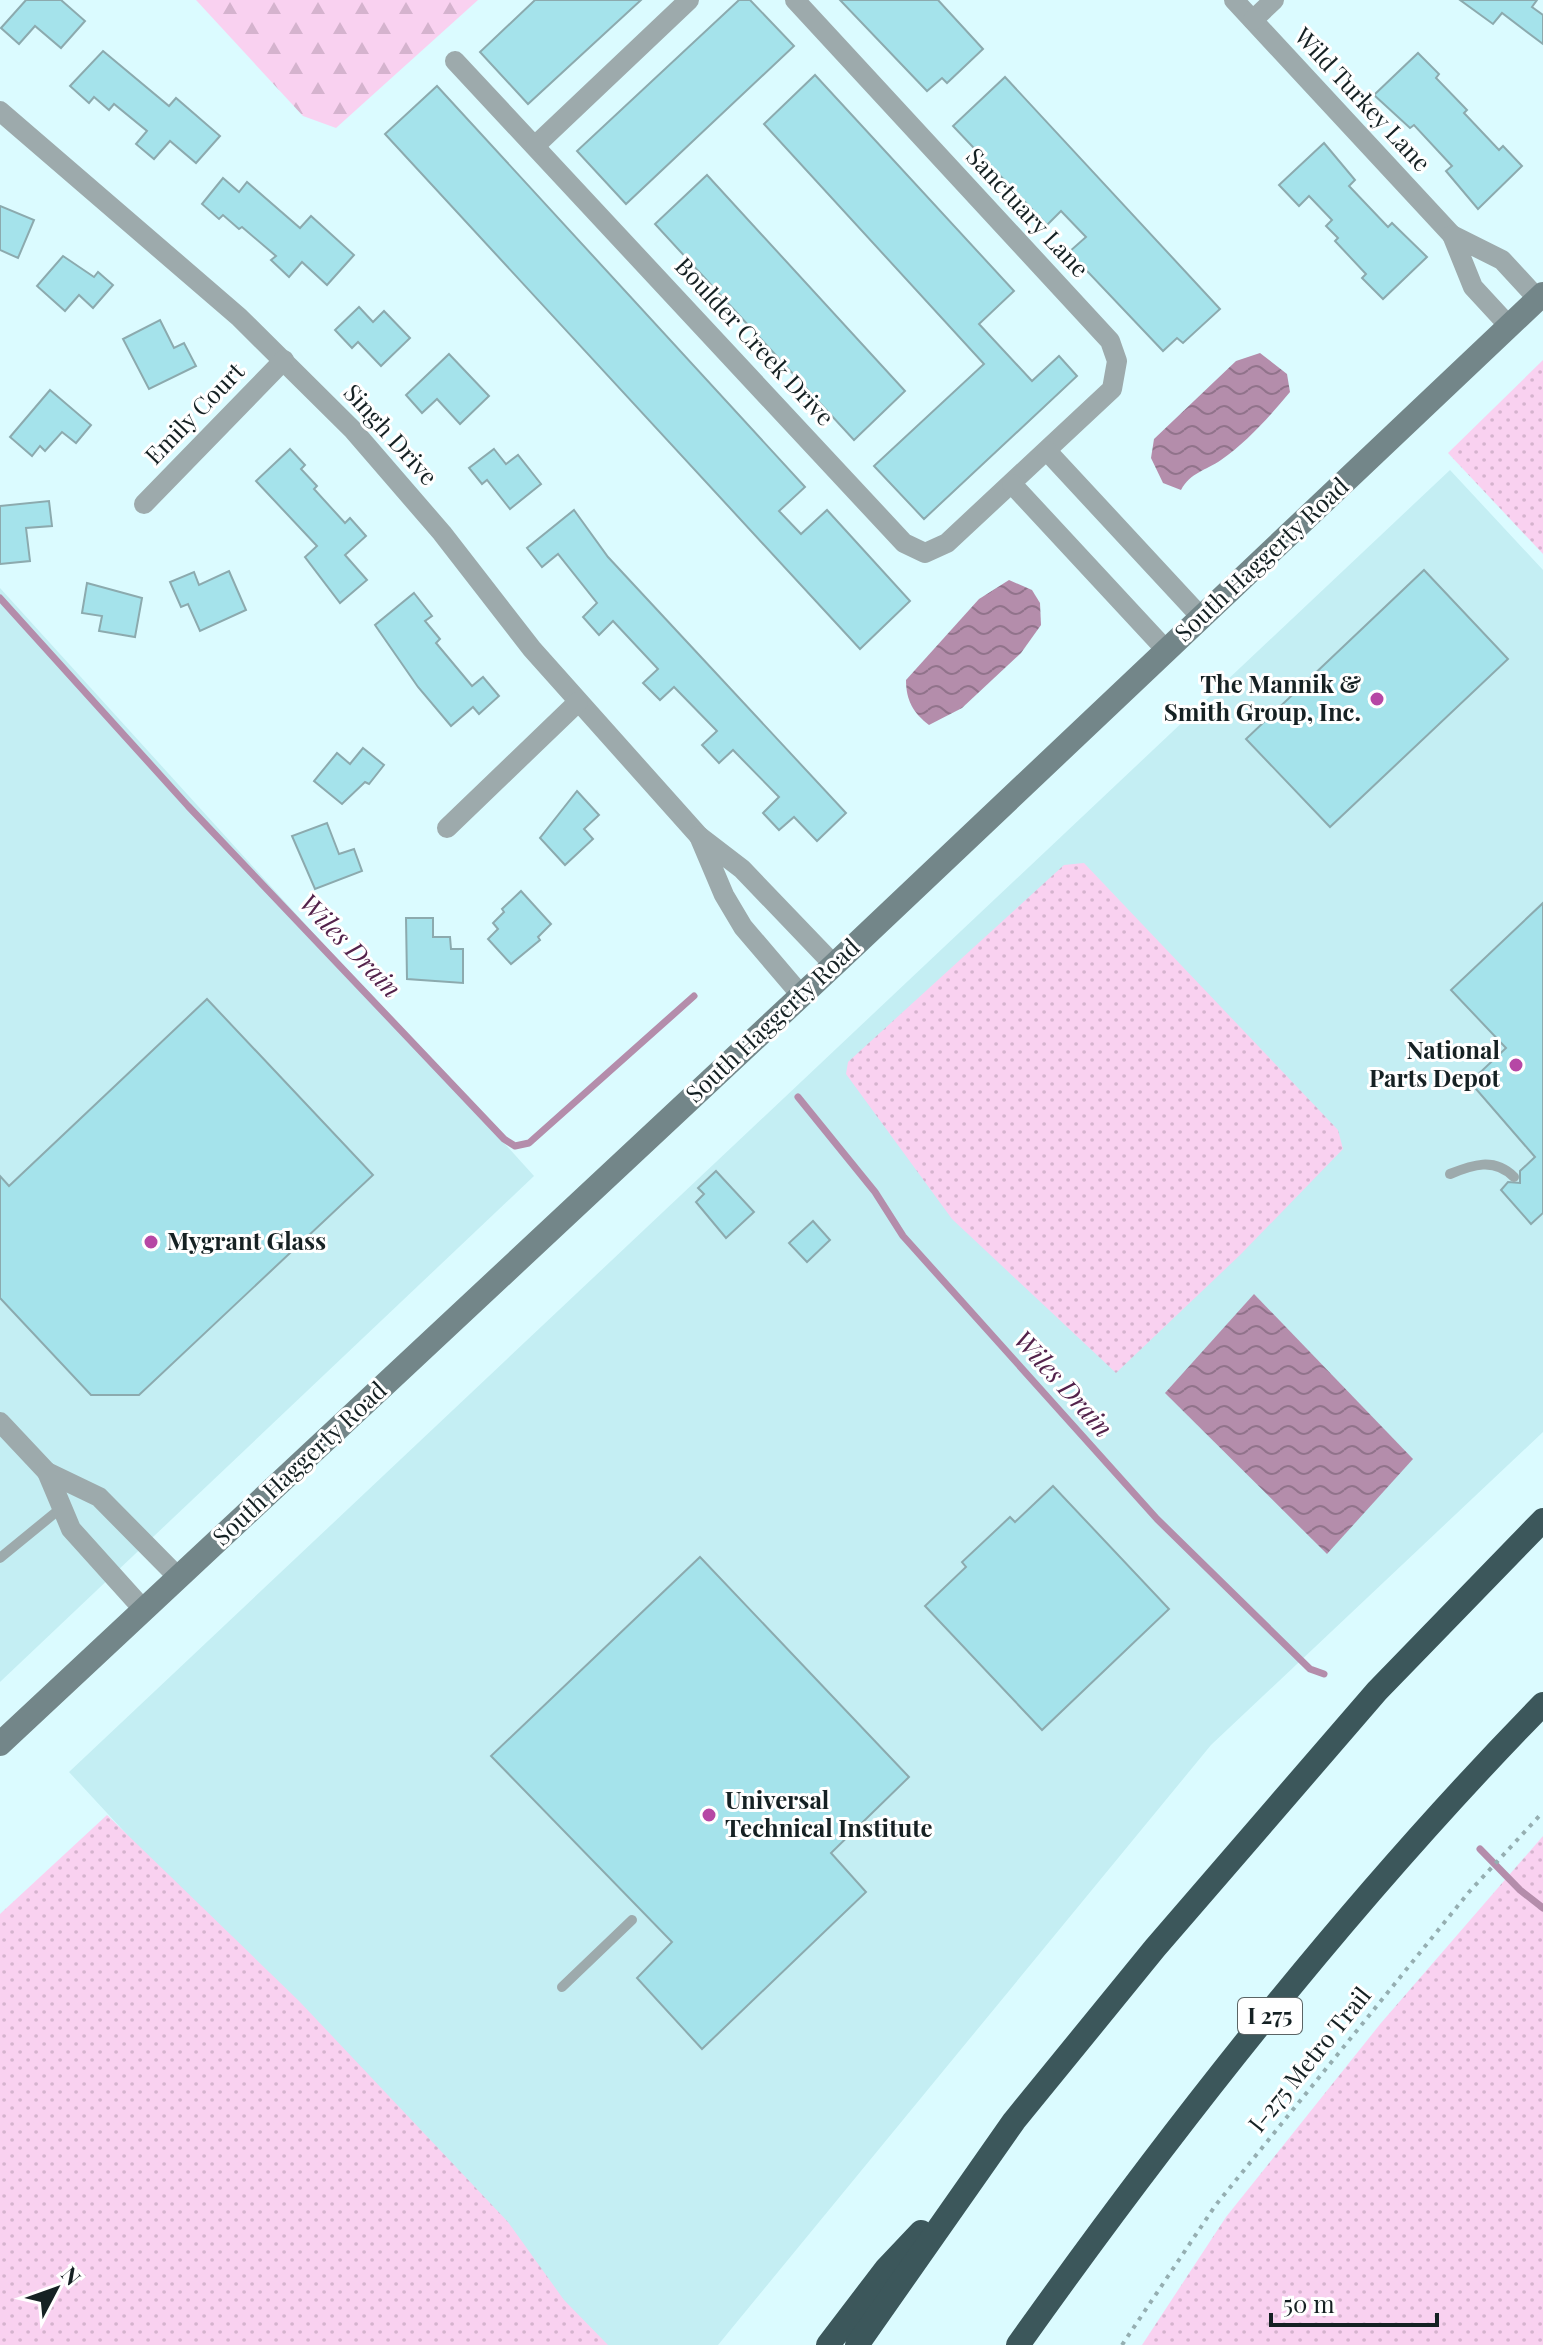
<svg xmlns="http://www.w3.org/2000/svg" width="1543" height="2345" font-family="'Playfair Display',serif">
<style>
.built{fill:#c4eef3}
.grass{fill:url(#grass-dots)}
.forest{fill:url(#forest-firs)}
.water{fill:url(#water-waves)}
.lines{fill:none;stroke-linecap:round;stroke-linejoin:round}
.stream{stroke:#b48dab;stroke-width:7}
.building{fill:#a5e3eb;stroke:#8caaae;stroke-width:2}
.path{stroke:#95aeb1;stroke-width:4;stroke-dasharray:4 6;stroke-linecap:butt}
.service{stroke:#9daaac;stroke-width:10}
.minor{stroke:#9daaac;stroke-width:20}
.secondary{stroke:#738689;stroke-width:24}
.motorway{stroke:#3c575b;stroke-width:24}
.poi-dot{fill:#b647a5;stroke:#fff;stroke-width:3}
.labels{text-anchor:middle;stroke-width:6;stroke-linejoin:round;paint-order:stroke}
.shield{fill:#fff;stroke:#5b6465;stroke-width:2}
.shield-label{font-size:22px;font-weight:bold;fill:#152123}
.street-label{font-size:24px;fill:#152123;stroke:#fff}
.poi-label{font-size:24px;font-weight:bold;fill:#152123;stroke:#fff;text-anchor:end}
.water-label{font-size:26px;font-style:italic;fill:#53224b;stroke:#fff}
</style>
<defs>
<pattern id="grass-dots" width="8" height="8" patternUnits="userSpaceOnUse" patternTransform="scale(2)"><rect width="8" height="8" fill="#f9d1f0"/><path d="M2 2h.1M6 6h.1" fill="none" stroke="#d5b3ce" stroke-width="1.8" stroke-linecap="round"/></pattern>
<pattern id="forest-firs" width="22" height="20" patternUnits="userSpaceOnUse" patternTransform="scale(2)"><rect width="22" height="20" fill="#f9d1f0"/><path d="M5 1l3.5 6h-7zM16 11l3.5 6h-7z" fill="#d5b3ce"/></pattern>
<pattern id="water-waves" width="16" height="10" patternUnits="userSpaceOnUse" patternTransform="scale(2)"><rect width="16" height="10" fill="#b48dab"/><path d="M0 5q4-4 8 0t8 0" fill="none" stroke="#91738b"/></pattern>
</defs>
<rect width="100%" height="100%" fill="#dbfbff"/>
<g class="built">
<path d="M1450 470 1543 570V1432L1211 1745 718 2345H600L69 1772Z"/>
<path d="M0 588 534 1176 0 1682Z"/>
</g>
<g class="grass">
<path d="M1543 360V554L1448 453Z"/>
<path d="M1084 863 1338 1130 1343 1149 1240 1255 1116 1373 952 1219 846 1074 848 1062 1064 865Z"/>
<path d="M107 1815 299 2001 508 2222 564 2300 608 2345H0V1914Z"/>
<path d="M1543 1836V2345H1142L1226 2217 1381 2023Z"/>
</g>
<path class="forest" d="M196 0H478L336 128 303 116Z"/>
<g class="water">
<path d="M1260 353 1287 374 1290 392C1270 416 1247 442 1221 460 1205 471 1191 472 1181 490L1163 483 1151 458 1154 439 1236 361Z"/>
<path d="M1009 580 1032 590 1040 603 1041 625 1021 653 962 708 929 725C913 713 906 700 906 680L979 599Z"/>
<path d="M1254 1294 1413 1459 1327 1554 1165 1393Z"/>
</g>
<g class="lines">
<g class="stream">
<path d="M0 598 188 806 504 1139 515 1146 529 1143 694 996"/>
<path d="M798 1097 875 1192 903 1236 1157 1519 1310 1669 1324 1674"/>
<path d="M1480 1849 1520 1890 1543 1908"/>
</g>
</g>
<g class="building">
<path d="M26 0H61L85 21 61 48 35 26 19 44 1 28Z"/>
<path d="M535 0H641L528 104 480 52Z"/>
<path d="M739 0H750L794 46 626 204 577 151Z"/>
<path d="M840 0H938L983 49 947 83 942 78 927 91Z"/>
<path d="M1460 0H1537L1532 7 1543 15V44L1502 13 1493 24Z"/>
<path d="M103 51 169 106 176 98 220 136 196 163 170 141 154 159 136 144 147 131 114 104 109 110 94 97 89 103 70 86Z"/>
<path d="M1418 53 1439 74 1436 78 1467 110 1464 113 1499 150 1503 146 1522 166 1478 209 1446 171 1452 166 1414 125 1410 128 1374 95Z"/>
<path d="M815 75 1014 291 979 324 1032 381 1059 356 1077 376 924 519 874 466 984 364 764 124Z"/>
<path d="M1005 77 1220 309 1183 343 1177 338 1163 351 1069 252 1086 237 1061 211 1047 225 953 126Z"/>
<path d="M437 86 805 487 779 511 801 534 827 510 910 601 860 649 385 134Z"/>
<path d="M1324 143 1355 180 1349 186 1388 227 1392 223 1427 257 1383 299 1362 278 1366 274 1335 241 1338 238 1326 226 1332 220 1309 196 1299 206 1279 185Z"/>
<path d="M707 175 905 391 854 440 655 224Z"/>
<path d="M223 178 239 192 247 182 300 228 311 216 354 255 327 285 302 262 289 277 271 260 276 256 242 227 239 229 223 215 219 219 202 204Z"/>
<path d="M0 206 34 220 18 258 0 250Z"/>
<path d="M63 256 94 277 98 272 113 285 93 308 79 295 65 311 37 286Z"/>
<path d="M359 307 373 322 384 311 410 338 381 366 358 342 352 348 335 330Z"/>
<path d="M160 320 174 348 184 343 196 366 149 389 123 339Z"/>
<path d="M449 354 489 396 460 424 437 399 422 413 406 395Z"/>
<path d="M50 390 91 425 76 443 62 432 45 451 40 446 32 456 10 437Z"/>
<path d="M290 449 305 465 301 469 317 486 314 489 345 523 350 518 366 536 345 555 367 580 340 603 305 557 317 546 256 481Z"/>
<path d="M494 449 506 464 518 455 541 484 510 509 487 480 482 484 469 468Z"/>
<path d="M49 501 52 526 26 528 30 561 0 564V506Z"/>
<path d="M574 510 608 557 846 813 817 841 794 817 779 830 763 813 779 797 733 750 719 763 702 745 717 731 674 687 660 700 643 683 658 669 613 621 599 635 583 617 597 603 558 554 542 567 527 548Z"/>
<path d="M1424 570 1508 659 1330 827 1246 739Z"/>
<path d="M229 571 246 610 200 631 188 604 181 607 170 582 194 572 199 585Z"/>
<path d="M87 583 142 598 135 637 99 631 102 616 82 613Z"/>
<path d="M414 593 432 616 425 621 440 639 436 643 472 686 483 677 499 696 479 714 473 707 451 726 418 687 375 625Z"/>
<path d="M363 748 384 765 369 784 365 782 342 804 314 781 337 753 350 764Z"/>
<path d="M577 791 599 815 584 829 593 839 565 865 540 838Z"/>
<path d="M327 823 339 854 354 849 362 871 315 889 292 836Z"/>
<path d="M521 891 551 924 538 937 540 940 511 964 488 939 498 929 493 923 504 912 502 909Z"/>
<path d="M1543 903V1213L1531 1224 1501 1190 1508 1182 1520 1183V1171L1535 1157 1470 1082 1506 1048 1451 990Z"/>
<path d="M406 918H433V937H450L451 949H463V983L407 979Z"/>
<path d="M207 999 373 1175 139 1395H91L0 1298V1176L9 1186Z"/>
<path d="M716 1171 754 1212 726 1238 696 1202 704 1194 698 1188Z"/>
<path d="M813 1221 830 1240 807 1262 789 1243Z"/>
<path d="M1053 1486 1169 1609 1042 1730 925 1606 966 1567 962 1562 1010 1517 1015 1522Z"/>
<path d="M700 1557 909 1777 831 1853 866 1892 702 2049 637 1978 672 1942 491 1756Z"/>
</g>
<g class="lines">
<path class="path" d="M1122 2345 1215 2206 1469 1892 1543 1812"/>
<g class="service">
<path d="M1450 1174C1472 1165 1494 1157 1514 1177"/>
<path d="M0 1558 61 1508"/>
<path d="M562 1987 632 1920"/>
</g>
<g class="minor">
<path d="M1234 0 1452 235"/>
<path d="M1253 20 1274 0"/>
<path d="M455 61 904 543 925 553 947 543 1112 389 1117 361 1110 341 795 0"/>
<path d="M0 111 239 317 353 430 442 533 532 649 699 836"/>
<path d="M536 145 689 0"/>
<path d="M1509 326 1473 287 1452 235 1502 260 1538 299"/>
<path d="M1047 451 1201 617"/>
<path d="M1012 484 1166 650"/>
<path d="M144 504 284 360"/>
<path d="M447 828 578 702"/>
<path d="M801 995 743 927 724 895 699 836 742 869 834 965"/>
<path d="M0 1422 47 1472"/>
<path d="M143 1609 71 1529 47 1472 99 1497 178 1577"/>
</g>
<path class="secondary" d="M0 1744 834 965 1543 294"/>
<g class="motorway">
<path d="M828 2345 886 2269 921 2232"/>
<path d="M857 2345 1014 2121 1155 1948 1377 1691 1543 1520"/>
<path d="M1018 2345C1175 2124 1353 1898 1543 1704"/>
</g>
</g>
<g class="poi-dot">
<circle cx="1377" cy="699" r="8"/>
<circle cx="1516" cy="1065" r="8"/>
<circle cx="151" cy="1242" r="8"/>
<circle cx="709" cy="1815" r="8"/>
</g>
<g class="labels">
<rect class="shield" x="1238" y="1998" width="64" height="36" rx="6"/>
<g class="shield-label">
<text x="1270" y="2024">I 275</text>
</g>
<g class="street-label">
<text transform="translate(1362 100) rotate(47)" y="8">Wild Turkey Lane</text>
<text transform="translate(1027 213) rotate(47)" y="8">Sanctuary Lane</text>
<text transform="translate(754 342) rotate(47)" y="8">Boulder Creek Drive</text>
<text transform="translate(195 414) rotate(-46)" y="8">Emily Court</text>
<text transform="translate(390 435) rotate(48)" y="8">Singh Drive</text>
<text transform="translate(1262 560) rotate(-43)" y="8">South Haggerty Road</text>
<text transform="translate(773 1021) rotate(-43)" y="8">South Haggerty Road</text>
<text transform="translate(300 1464) rotate(-43)" y="8">South Haggerty Road</text>
<text transform="translate(1310 2060) rotate(-51)" y="8">I-275 Metro Trail</text>
</g>
<g class="poi-label">
<text x="1361" y="693">The Mannik &amp;<tspan x="1361" dy="28">Smith Group, Inc.</tspan></text>
<text x="1500" y="1059">National<tspan x="1500" dy="28">Parts Depot</tspan></text>
<text x="167" y="1250" text-anchor="start">Mygrant Glass</text>
<text x="725" y="1809" text-anchor="start">Universal<tspan x="725" dy="28">Technical Institute</tspan></text>
</g>
<g class="water-label">
<text transform="translate(350 946) rotate(46)" y="9">Wiles Drain</text>
<text transform="translate(1063 1384) rotate(48)" y="9">Wiles Drain</text>
</g>
</g>
<g transform="translate(56 2289) rotate(49)" stroke="#ffffff" stroke-width="6" paint-order="stroke">
<path d="M0-6L14 30L0 20L-14 30Z" fill="#152123"/>
<text y="-12" font-size="22" font-weight="bold" text-anchor="middle" fill="#152123">N</text>
</g>
<path d="M1271 2313v12h166v-12" fill="none" stroke="#152123" stroke-width="4"/>
<text x="1283" y="2313" font-size="24" fill="#152123" stroke="#ffffff" stroke-width="6" paint-order="stroke">50 m</text>
</svg>
